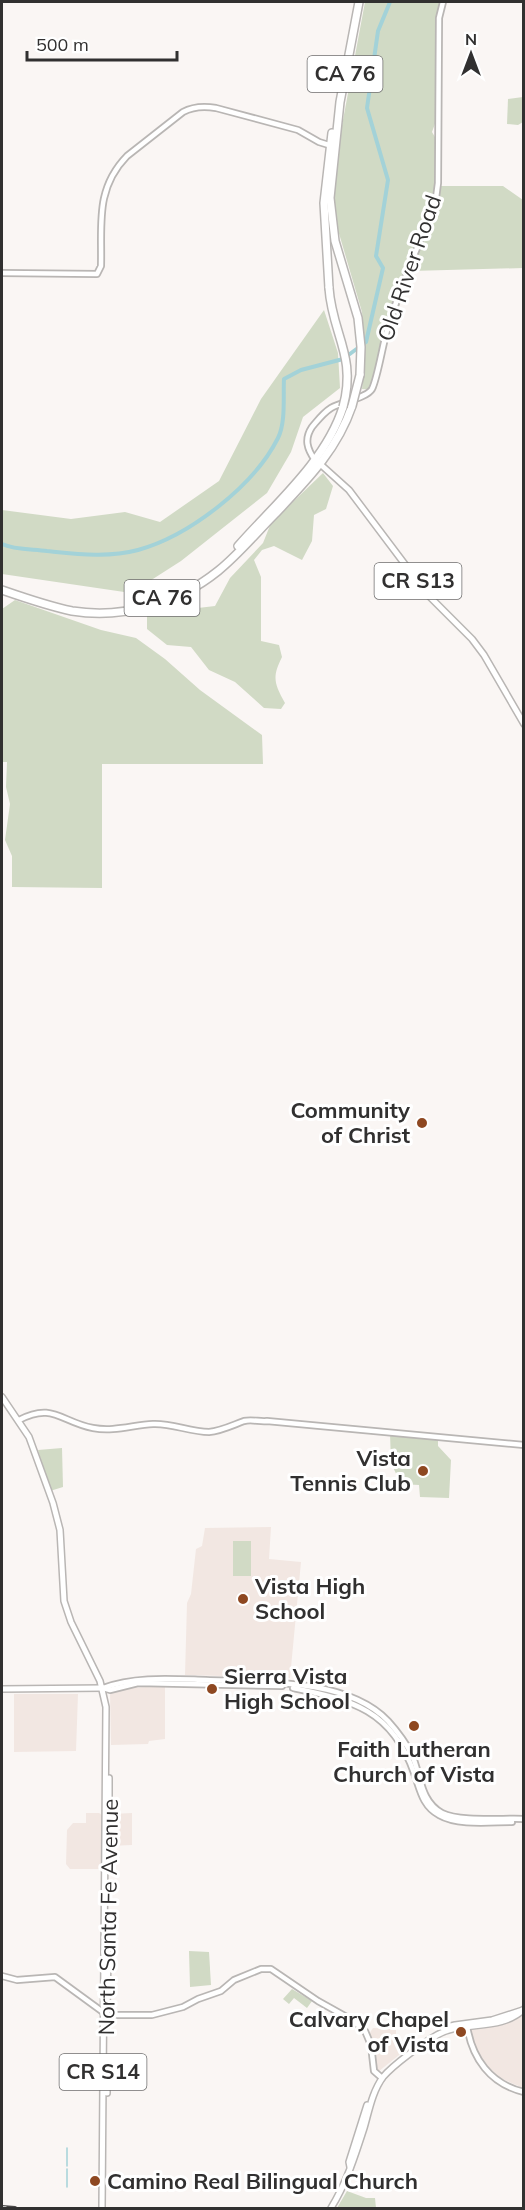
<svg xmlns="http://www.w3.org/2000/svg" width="525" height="2210" font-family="Mulish,sans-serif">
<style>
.built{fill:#f2e7e2}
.green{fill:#d1dac5}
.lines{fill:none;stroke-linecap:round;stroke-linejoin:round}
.stream{stroke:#a3d2d8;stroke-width:1.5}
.river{stroke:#a3d2d8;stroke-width:4}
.secondary-casing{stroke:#b9b6b4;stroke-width:8}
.primary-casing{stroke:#b9b6b4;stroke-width:8}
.highway-casing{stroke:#b9b6b4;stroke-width:10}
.secondary{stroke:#fff;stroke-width:4.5}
.primary{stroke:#fff;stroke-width:5}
.highway{stroke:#fff;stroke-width:7}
.tram{stroke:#494747;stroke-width:1.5}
.rail-casing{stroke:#494747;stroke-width:4}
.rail{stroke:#fff;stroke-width:1.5;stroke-dasharray:4.5;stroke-linecap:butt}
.highway-bridge-casing{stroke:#b9b6b4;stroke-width:10;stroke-linecap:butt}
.highway-bridge{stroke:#fff;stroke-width:7}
.poi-dot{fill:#8e4821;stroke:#fff;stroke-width:2}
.labels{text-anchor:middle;stroke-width:6;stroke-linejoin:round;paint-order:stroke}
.shield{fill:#fff;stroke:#6f6e6e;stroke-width:1.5}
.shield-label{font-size:21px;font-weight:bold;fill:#313030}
.street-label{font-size:22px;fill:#313030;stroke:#fff}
.poi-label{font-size:22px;font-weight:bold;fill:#313030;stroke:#fff;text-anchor:end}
</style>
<rect width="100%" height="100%" fill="#faf6f4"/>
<g class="built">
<path d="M271 1527 269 1559 301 1562 290 1678 185 1675 187 1603 191 1594 196 1549 202 1546 205 1528Z"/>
<path d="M165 1686V1739L149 1741 148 1744 111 1745 110 1692 126 1688Z"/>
<path d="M14 1694H78L76 1751 14 1752Z"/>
<path d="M86 1813H99L102 1815 103 1869H70L66 1864 67 1830 73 1823H86Z"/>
<path d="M132 1813V1845L110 1846 111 1814Z"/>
<path d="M522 2015 523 2016V2088L500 2078 488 2067 475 2047 471 2030Z"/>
<path d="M373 2028 396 2029V2042L417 2037 418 2040 379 2071 376 2067 375 2049 369 2034Z"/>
</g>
<g class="green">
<path d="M365 2H441L436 17V121L432 132 439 144 441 186H503L523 200V268L411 271 385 349 376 390 362 389 365 358 362 312 333 213 340 136Z"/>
<path d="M523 97V122L518 125 507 124 508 99Z"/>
<path d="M324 310 338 353 340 388 303 417 291 452 267 493 181 561 131 593 2 574V510L71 519 125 512 160 522 219 481 261 399Z"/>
<path d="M323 473 333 486 326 509 314 515 312 541 302 560 274 546 262 550 254 560 261 577V641L279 645 282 657C272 677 274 683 285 703L281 709 264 708 235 682 209 670 191 647 167 645 147 629V614L215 606 230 578 263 543 271 523Z"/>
<path d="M15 600 101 630 136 638 165 659 200 690 262 735 263 764H102V888L12 887V856L5 840 10 804 6 787 7 762H2V609Z"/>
<path d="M390 1433 438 1438V1446L451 1460 449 1498 420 1497 419 1485 401 1484 391 1463Z"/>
<path d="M62 1448 63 1487 50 1491 38 1450Z"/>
<rect x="233" y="1541" width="18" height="35"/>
<path d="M189 1951 209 1952 211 1985 190 1987Z"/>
<path d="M292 1989 312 2001 307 2008 294 1998 289 2004 283 1999Z"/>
<path d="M347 2191 366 2198H375L376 2208H337Z"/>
</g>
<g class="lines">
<g class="stream">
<path d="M67 2166V2148"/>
<path d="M67 2187V2169"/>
</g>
<path class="river" d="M2 544C15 550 33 549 47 551 77 554 108 558 138 550 189 536 254 486 278 438 286 422 283 396 284 379L301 370 343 359 366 342 383 268 376 256 388 180 367 108 378 31 390 2"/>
<defs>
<g id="secondary">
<path d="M2 273 97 274 101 266C102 224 95 189 127 156L183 112C194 106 204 106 216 108L298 130 319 142 332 146"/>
<path d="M315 460C307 449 304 439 312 427 318 420 323 413 331 408 341 402 367 398 372 389 378 377 383 342 388 327 401 283 421 242 436 198L438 183 439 18 443 2"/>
<path d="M19 1420C53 1402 61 1422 93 1428 114 1432 133 1425 153 1424 172 1423 190 1432 209 1432 221 1431 233 1425 244 1421 252 1419 260 1422 267 1421L524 1445"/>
<path d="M103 1688C135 1676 172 1679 206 1680 261 1682 347 1678 388 1721 397 1731 406 1743 412 1755 421 1775 420 1801 442 1813 459 1822 503 1818 524 1819"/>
<path d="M103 1688 110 1690 138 1683 282 1686"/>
<path d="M293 1688C352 1700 392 1710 414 1773 420 1789 422 1806 439 1815 458 1826 490 1822 512 1822"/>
<path d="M2 1976 17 1980 55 1977 107 2015H152L183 2007 198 1999 221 1991 234 1980 261 1969H271L318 2001 352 2020 365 2031 371 2045 374 2071 382 2078"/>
<path d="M467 2026C472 2058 490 2084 524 2092"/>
</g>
<g id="primary">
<path d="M319 463 349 490 428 595 472 639 484 655 524 724"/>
<path d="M2 1397 29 1437 53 1503 60 1530 64 1601 71 1622 100 1681 106 1707 102 2208"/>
<path d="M2 1689 103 1688"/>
<path d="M109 1838V1778"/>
<path d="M107 2012 108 1949"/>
<path d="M443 2028 455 2025 492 2020 523 2010"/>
<path d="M107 2093V2060"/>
<path d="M350 2167 349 2162 367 2105"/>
<path d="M331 2208C346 2184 355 2156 364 2128 369 2111 372 2092 383 2077 393 2065 423 2043 437 2035 463 2020 501 2032 524 2009"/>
</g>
<g id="highway">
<path d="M359 2 340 102 330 198 335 241 358 318 361 347 360 375"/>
<path d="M329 288 324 203 332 133"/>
<path d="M238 546C275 504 326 461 343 407"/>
<path d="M2 590C25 598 48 606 72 611 123 619 177 604 218 571 239 554 257 532 276 513 307 480 337 450 352 406"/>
</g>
</defs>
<use href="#secondary" class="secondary-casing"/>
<use href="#primary" class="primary-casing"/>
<use href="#highway" class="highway-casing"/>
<use href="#secondary" class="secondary"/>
<use href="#primary" class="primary"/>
<use href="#highway" class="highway"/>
<path class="tram" d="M2 2208H5"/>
<defs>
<path id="rail" d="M2 2207 15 2208"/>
</defs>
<use href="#rail" class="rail-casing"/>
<use href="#rail" class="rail"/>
<defs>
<g id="highway-bridge">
<path d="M329 288C332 334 357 356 343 407"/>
<path d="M352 406 360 375"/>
</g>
</defs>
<use href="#highway-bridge" class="highway-bridge-casing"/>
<use href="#highway-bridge" class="highway-bridge"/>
</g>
<g class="poi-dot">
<circle cx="422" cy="1123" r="6"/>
<circle cx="423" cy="1471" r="6"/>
<circle cx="243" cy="1599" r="6"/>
<circle cx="212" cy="1689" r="6"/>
<circle cx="414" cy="1726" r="6"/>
<circle cx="461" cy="2032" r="6"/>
<circle cx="95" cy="2181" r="6"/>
</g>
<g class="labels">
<g class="shield">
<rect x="307.5" y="56" width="75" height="36" rx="4.5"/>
<rect x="374.5" y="563" width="87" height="36" rx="4.5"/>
<rect x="124.5" y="580" width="75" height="36" rx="4.5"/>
<rect x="59.5" y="2054" width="87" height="36" rx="4.5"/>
</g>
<g class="shield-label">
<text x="345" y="81">CA 76</text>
<text x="418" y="588">CR S13</text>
<text x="162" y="605">CA 76</text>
<text x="103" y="2079">CR S14</text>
</g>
<g class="street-label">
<text transform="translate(409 268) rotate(-71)" y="8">Old River Road</text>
<text transform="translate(108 1917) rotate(-89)" y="8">North Santa Fe Avenue</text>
</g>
<g class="poi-label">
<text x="410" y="1118">Community<tspan x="410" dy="25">of Christ</tspan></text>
<text x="411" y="1466">Vista<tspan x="411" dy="25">Tennis Club</tspan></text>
<text x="255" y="1594" text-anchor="start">Vista High<tspan x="255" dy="25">School</tspan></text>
<text x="224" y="1684" text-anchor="start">Sierra Vista<tspan x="224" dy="25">High School</tspan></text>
<text x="414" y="1757" text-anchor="middle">Faith Lutheran<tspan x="414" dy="25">Church of Vista</tspan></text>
<text x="449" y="2027">Calvary Chapel<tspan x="449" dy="25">of Vista</tspan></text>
<text x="107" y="2189" text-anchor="start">Camino Real Bilingual Church</text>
</g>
</g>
<rect width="525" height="2210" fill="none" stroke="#313030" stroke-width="6"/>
<g transform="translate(471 54)" stroke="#ffffff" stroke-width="4.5" paint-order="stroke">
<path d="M0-4.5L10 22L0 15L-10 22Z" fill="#313030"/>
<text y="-9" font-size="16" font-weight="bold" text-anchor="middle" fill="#313030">N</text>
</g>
<path d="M27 51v9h150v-9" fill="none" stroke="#313030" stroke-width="3"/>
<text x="36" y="51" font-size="18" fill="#313030" stroke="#ffffff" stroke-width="4.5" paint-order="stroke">500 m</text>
</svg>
